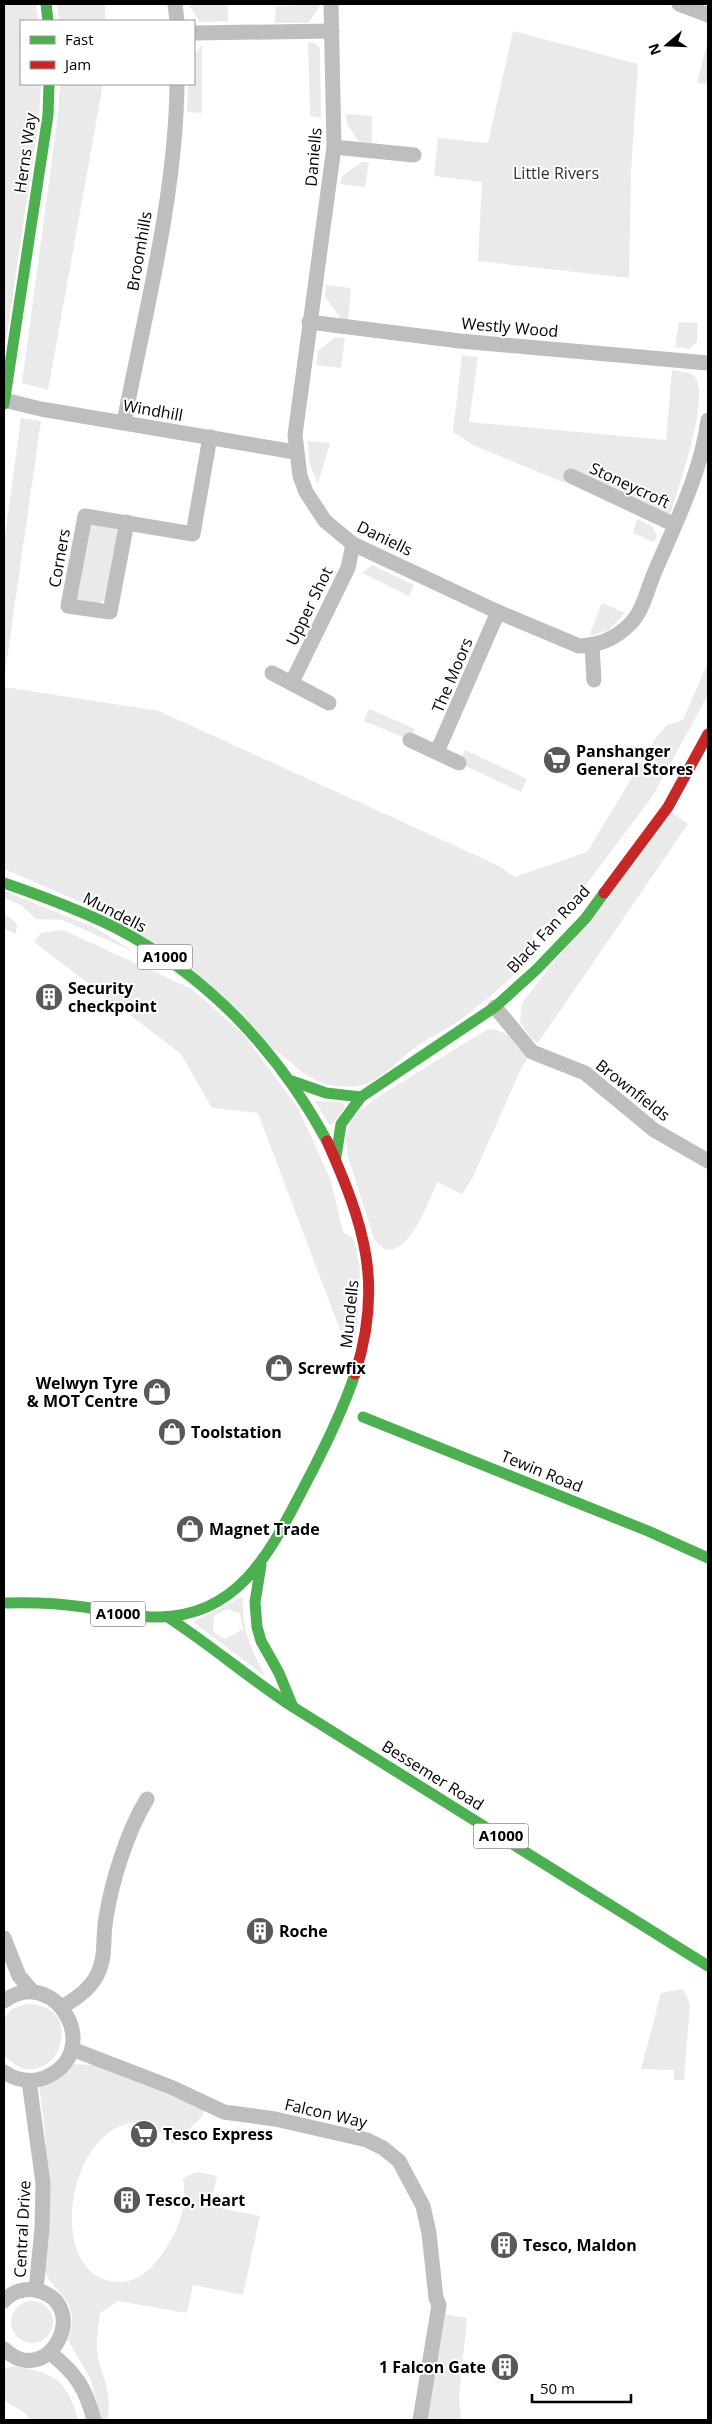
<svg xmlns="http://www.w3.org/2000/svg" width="712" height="2424" font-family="'Open Sans',sans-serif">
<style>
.green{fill:#eaeaea;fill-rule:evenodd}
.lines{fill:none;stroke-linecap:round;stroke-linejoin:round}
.street{stroke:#bebebe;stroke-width:15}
.fast{stroke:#4caf50;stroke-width:11}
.jam{stroke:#c62828;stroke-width:11}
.labels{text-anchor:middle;stroke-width:4;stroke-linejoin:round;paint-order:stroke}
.shield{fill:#fff;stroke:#4c4c4c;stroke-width:1}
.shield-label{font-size:15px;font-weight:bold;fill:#000}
.street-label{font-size:16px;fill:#000;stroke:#fff}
.park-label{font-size:16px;fill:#303030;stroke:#fff}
.poi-label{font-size:16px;font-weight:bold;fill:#000;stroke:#fff;text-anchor:start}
</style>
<rect width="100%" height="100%" fill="#fff"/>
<g class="green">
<path d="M4 4H36L38 21H21V84H41L39 118 4 355Z"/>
<path d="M57 4H105V21H59Z"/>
<path d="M188 4H228V21L200 22Z"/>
<path d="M321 4 308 23H275L276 6Z"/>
<path d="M513 31 638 64 631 172 629 278 478 261 482 182 434 176 438 138 488 143Z"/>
<path d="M708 40V84L697 83Z"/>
<path d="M308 43H314L320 48 321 118 310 116Z"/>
<path d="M202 45V113L187 112 188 84H194V54Z"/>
<path d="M60 84H103L48 390 22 383 58 114Z"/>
<path d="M346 114 372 116V143L358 141 347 124Z"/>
<path d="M362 162H369L365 187 340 184 342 176Z"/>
<path d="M326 285 351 288 348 320 341 319 325 297Z"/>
<path d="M679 322 698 323 697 342 689 349 675 347Z"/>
<path d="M335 337 345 338 341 368 316 365 318 351Z"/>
<path d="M462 355 478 357 469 422 666 440 672 370C678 372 688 371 694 376 712 394 677 491 670 515L569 472 565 483 473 445 453 432Z"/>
<path d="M21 418 41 421 4 680V543Z"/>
<path d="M308 441 330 443 318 484 309 462Z"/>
<path d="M637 519 652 526 657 536 654 542 633 533Z"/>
<path d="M93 522 115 526 119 532 106 599 98 605 78 602 75 595 86 528Z"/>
<path d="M372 565 414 585 409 596 362 573Z"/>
<path d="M602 603 625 613 609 630 589 636Z"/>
<path d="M708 662V695L652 797 570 906 532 935 537 954C511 978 485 1002 456 1023 443 1031 429 1038 417 1046 399 1058 380 1083 357 1086 329 1090 309 1080 289 1061L85 904 4 869V687L159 711 497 865 515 877 587 852 656 738 667 725 683 720Z"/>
<path d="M369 709 415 729 410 740 364 721Z"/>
<path d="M465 750 527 779 521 792 459 763Z"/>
<path d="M670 811 688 824 538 1043 532 1039 520 1022 522 1003Z"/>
<path d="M4 891 96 928 136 953 63 920 36 919 21 905 4 898Z"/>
<path d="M4 913 17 924 16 934 4 929Z"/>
<path d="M63 930 192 989 244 1035 298 1108 331 1181 343 1232 354 1239 360 1269 357 1328 349 1332 340 1330 258 1113 212 1108 181 1054 34 942 41 933Z"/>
<path d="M488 1029C508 1030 516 1043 528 1057L521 1069 473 1177 462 1194 437 1182C429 1202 401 1277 374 1239L347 1154 346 1137 352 1117 379 1096Z"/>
<path d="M315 1101 343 1102 345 1107 333 1124 329 1125Z"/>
<path d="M243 1596C241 1627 251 1651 266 1677L193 1622ZM227 1609 240 1614 243 1629 225 1639 213 1632 214 1616Z"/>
<path d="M683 1989 690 2004 684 2080H674V2070L641 2069 661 1993Z"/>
<path d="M26 2004C96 2005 50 2106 4 2055V2018L12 2009Z"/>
<path d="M72 2064 93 2065 204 2109 203 2116 173 2144 152 2124C144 2124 133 2122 126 2124 63 2142 48 2281 119 2282 137 2282 148 2272 159 2258 177 2235 188 2208 183 2178L197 2172 217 2176 210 2206 260 2216 243 2295 193 2285 187 2313 118 2301 100 2313C99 2324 96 2336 97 2348 99 2376 114 2388 107 2420H101L91 2380 68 2340C84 2292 46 2295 43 2262 41 2241 47 2218 47 2197 48 2160 45 2124 39 2087Z"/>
<circle cx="32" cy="2322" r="21"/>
<path d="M442 2314 467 2318 459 2397 461 2420H425Z"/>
<path d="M13 2366C54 2373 67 2379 78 2420H30C24 2407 9 2409 4 2397 1 2390 4 2377 4 2369Z"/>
</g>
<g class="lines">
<g class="street">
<path d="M175 4 177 21"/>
<path d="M331 4 334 147 295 435 300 476 306 492 325 521 353 544 498 612 579 646C600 645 615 639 630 624 642 613 647 591 653 576 674 526 701 474 708 420"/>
<path d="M679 4 708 15"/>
<path d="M194 33 332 31"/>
<path d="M334 147 414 155"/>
<path d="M309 322 460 341 708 363"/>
<path d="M4 400 41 409 295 452"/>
<path d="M124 422C145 313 176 195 177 84"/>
<path d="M571 476 675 525"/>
<path d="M127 522 110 612 68 606 85 516 193 534 210 437"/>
<path d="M592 646 594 680"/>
<path d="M272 673 329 703"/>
<path d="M292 682 348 568 353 544"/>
<path d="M410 740 459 763"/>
<path d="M437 752 498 612"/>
<path d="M495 1007 532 1052 585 1073 654 1130 708 1161"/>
<path d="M4 1938 19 1976 33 1992"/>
<path d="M4 2001C55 1963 107 2053 44 2078 31 2083 15 2080 4 2072"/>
<path d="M62 2007C75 1999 88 1991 96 1977 107 1958 102 1939 106 1918 112 1880 127 1832 147 1799"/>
<path d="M72 2049 173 2088 224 2112 275 2119 367 2140 383 2148 399 2161 423 2206 429 2233 436 2298 439 2305 420 2420"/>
<path d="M29 2081 43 2183 42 2228 36 2290"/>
<path d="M4 2301C11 2292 24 2288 35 2290 94 2302 49 2392 4 2349"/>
<path d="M50 2353C76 2373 86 2389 94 2420"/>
</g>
<g class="fast">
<path d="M46 4 48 21"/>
<path d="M4 404 48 115 49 84"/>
<path d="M4 883C42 896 80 910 116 928 207 975 278 1051 327 1141"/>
<path d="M292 1081 326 1093 361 1097"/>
<path d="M336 1157 341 1124 361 1097 495 1007 537 969 585 919 604 893"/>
<path d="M363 1417 648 1531 708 1558"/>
<path d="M261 1565 255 1602 257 1627 261 1641 279 1673 293 1707"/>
<path d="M4 1603C31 1602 57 1603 84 1607 109 1611 134 1618 159 1617 241 1616 272 1548 305 1485 324 1449 342 1413 355 1374"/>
<path d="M169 1618C212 1646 250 1679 293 1707L708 1966"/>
</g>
<g class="jam">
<path d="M604 893 668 807 708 734"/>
<path d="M327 1141C364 1224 384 1284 355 1374"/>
</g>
</g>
<defs>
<symbol id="supermarket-disc" viewBox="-11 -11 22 22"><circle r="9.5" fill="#595959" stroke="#fff"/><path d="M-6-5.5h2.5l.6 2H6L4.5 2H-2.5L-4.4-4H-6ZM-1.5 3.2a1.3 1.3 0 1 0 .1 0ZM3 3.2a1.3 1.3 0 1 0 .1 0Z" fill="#fff"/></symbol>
<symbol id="building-disc" viewBox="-11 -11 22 22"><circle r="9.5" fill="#595959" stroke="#fff"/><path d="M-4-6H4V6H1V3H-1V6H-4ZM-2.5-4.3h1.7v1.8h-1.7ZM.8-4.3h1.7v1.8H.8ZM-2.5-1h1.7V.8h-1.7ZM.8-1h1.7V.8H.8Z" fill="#fff"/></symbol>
<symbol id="shop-disc" viewBox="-11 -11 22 22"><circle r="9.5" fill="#595959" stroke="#fff"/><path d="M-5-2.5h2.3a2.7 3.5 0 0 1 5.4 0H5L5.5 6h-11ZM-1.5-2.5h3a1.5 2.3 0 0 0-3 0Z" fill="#fff"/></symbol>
</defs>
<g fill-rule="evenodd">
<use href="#supermarket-disc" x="541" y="744" width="32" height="32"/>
<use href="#building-disc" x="33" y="981" width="32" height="32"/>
<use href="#shop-disc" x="263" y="1352" width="32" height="32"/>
<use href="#shop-disc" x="141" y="1376" width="32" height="32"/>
<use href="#shop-disc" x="156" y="1416" width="32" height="32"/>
<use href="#shop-disc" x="174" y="1513" width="32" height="32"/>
<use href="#building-disc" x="244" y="1915" width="32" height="32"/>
<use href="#supermarket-disc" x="128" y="2118" width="32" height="32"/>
<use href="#building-disc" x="111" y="2184" width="32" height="32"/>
<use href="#building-disc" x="488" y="2229" width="32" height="32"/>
<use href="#building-disc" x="489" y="2351" width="32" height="32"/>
</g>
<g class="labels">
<g class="shield">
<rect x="137.5" y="944.5" width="55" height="25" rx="4"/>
<rect x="90.5" y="1601.5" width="55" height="25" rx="4"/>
<rect x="473.5" y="1823.5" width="55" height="25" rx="4"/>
</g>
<g class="shield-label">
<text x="165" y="962">A1000</text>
<text x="118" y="1619">A1000</text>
<text x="501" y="1841">A1000</text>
</g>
<g class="street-label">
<text transform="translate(25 153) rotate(-82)" y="6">Herns Way</text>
<text transform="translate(313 157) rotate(-85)" y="6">Daniells</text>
<text transform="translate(139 251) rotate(-80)" y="6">Broomhills</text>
<text transform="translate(510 327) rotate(5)" y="6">Westly Wood</text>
<text transform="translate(153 410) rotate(10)" y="6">Windhill</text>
<text transform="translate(630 485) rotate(25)" y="6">Stoneycroft</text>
<text transform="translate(385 538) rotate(26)" y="6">Daniells</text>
<text transform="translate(59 558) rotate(-80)" y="6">Corners</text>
<text transform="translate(309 606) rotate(-64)" y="6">Upper Shot</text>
<text transform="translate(452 675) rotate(-67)" y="6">The Moors</text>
<text transform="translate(115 912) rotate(27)" y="6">Mundells</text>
<text transform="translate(548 929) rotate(-47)" y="6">Black Fan Road</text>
<text transform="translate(633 1090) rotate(38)" y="6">Brownfields</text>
<text transform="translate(349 1314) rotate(-84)" y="6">Mundells</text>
<text transform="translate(542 1471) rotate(22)" y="6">Tewin Road</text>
<text transform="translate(433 1775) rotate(32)" y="6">Bessemer Road</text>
<text transform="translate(326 2113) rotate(13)" y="6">Falcon Way</text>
<text transform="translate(22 2229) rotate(-87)" y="6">Central Drive</text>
</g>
<g class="park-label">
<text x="556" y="179">Little Rivers</text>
</g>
<g class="poi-label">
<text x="576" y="757">Panshanger<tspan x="576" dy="18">General Stores</tspan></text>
<text x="68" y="994">Security<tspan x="68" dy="18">checkpoint</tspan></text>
<text x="298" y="1374">Screwfix</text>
<text x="138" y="1389" text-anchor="end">Welwyn Tyre<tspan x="138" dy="18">&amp; MOT Centre</tspan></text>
<text x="191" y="1438">Toolstation</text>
<text x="209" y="1535">Magnet Trade</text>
<text x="279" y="1937">Roche</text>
<text x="163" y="2140">Tesco Express</text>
<text x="146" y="2206">Tesco, Heart</text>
<text x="523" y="2251">Tesco, Maldon</text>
<text x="486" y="2373" text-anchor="end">1 Falcon Gate</text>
</g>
</g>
<rect width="712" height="2424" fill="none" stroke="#000000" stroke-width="10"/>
<rect x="20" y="20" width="175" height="65" fill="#ffffff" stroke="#999999"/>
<rect x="30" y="36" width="25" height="8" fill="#4caf50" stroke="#999999"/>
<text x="65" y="45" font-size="15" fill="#000000">Fast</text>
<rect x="30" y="61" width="25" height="8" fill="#c62828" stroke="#999999"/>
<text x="65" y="70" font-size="15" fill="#000000">Jam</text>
<g transform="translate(667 45) rotate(251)" stroke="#ffffff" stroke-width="4" paint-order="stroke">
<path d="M0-4L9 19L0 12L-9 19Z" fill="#000000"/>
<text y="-8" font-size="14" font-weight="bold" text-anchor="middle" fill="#000000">N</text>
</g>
<path d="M532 2394v8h99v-8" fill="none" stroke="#000000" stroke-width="2.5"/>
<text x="540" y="2394" font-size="15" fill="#000000" stroke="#ffffff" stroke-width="4" paint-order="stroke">50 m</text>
</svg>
